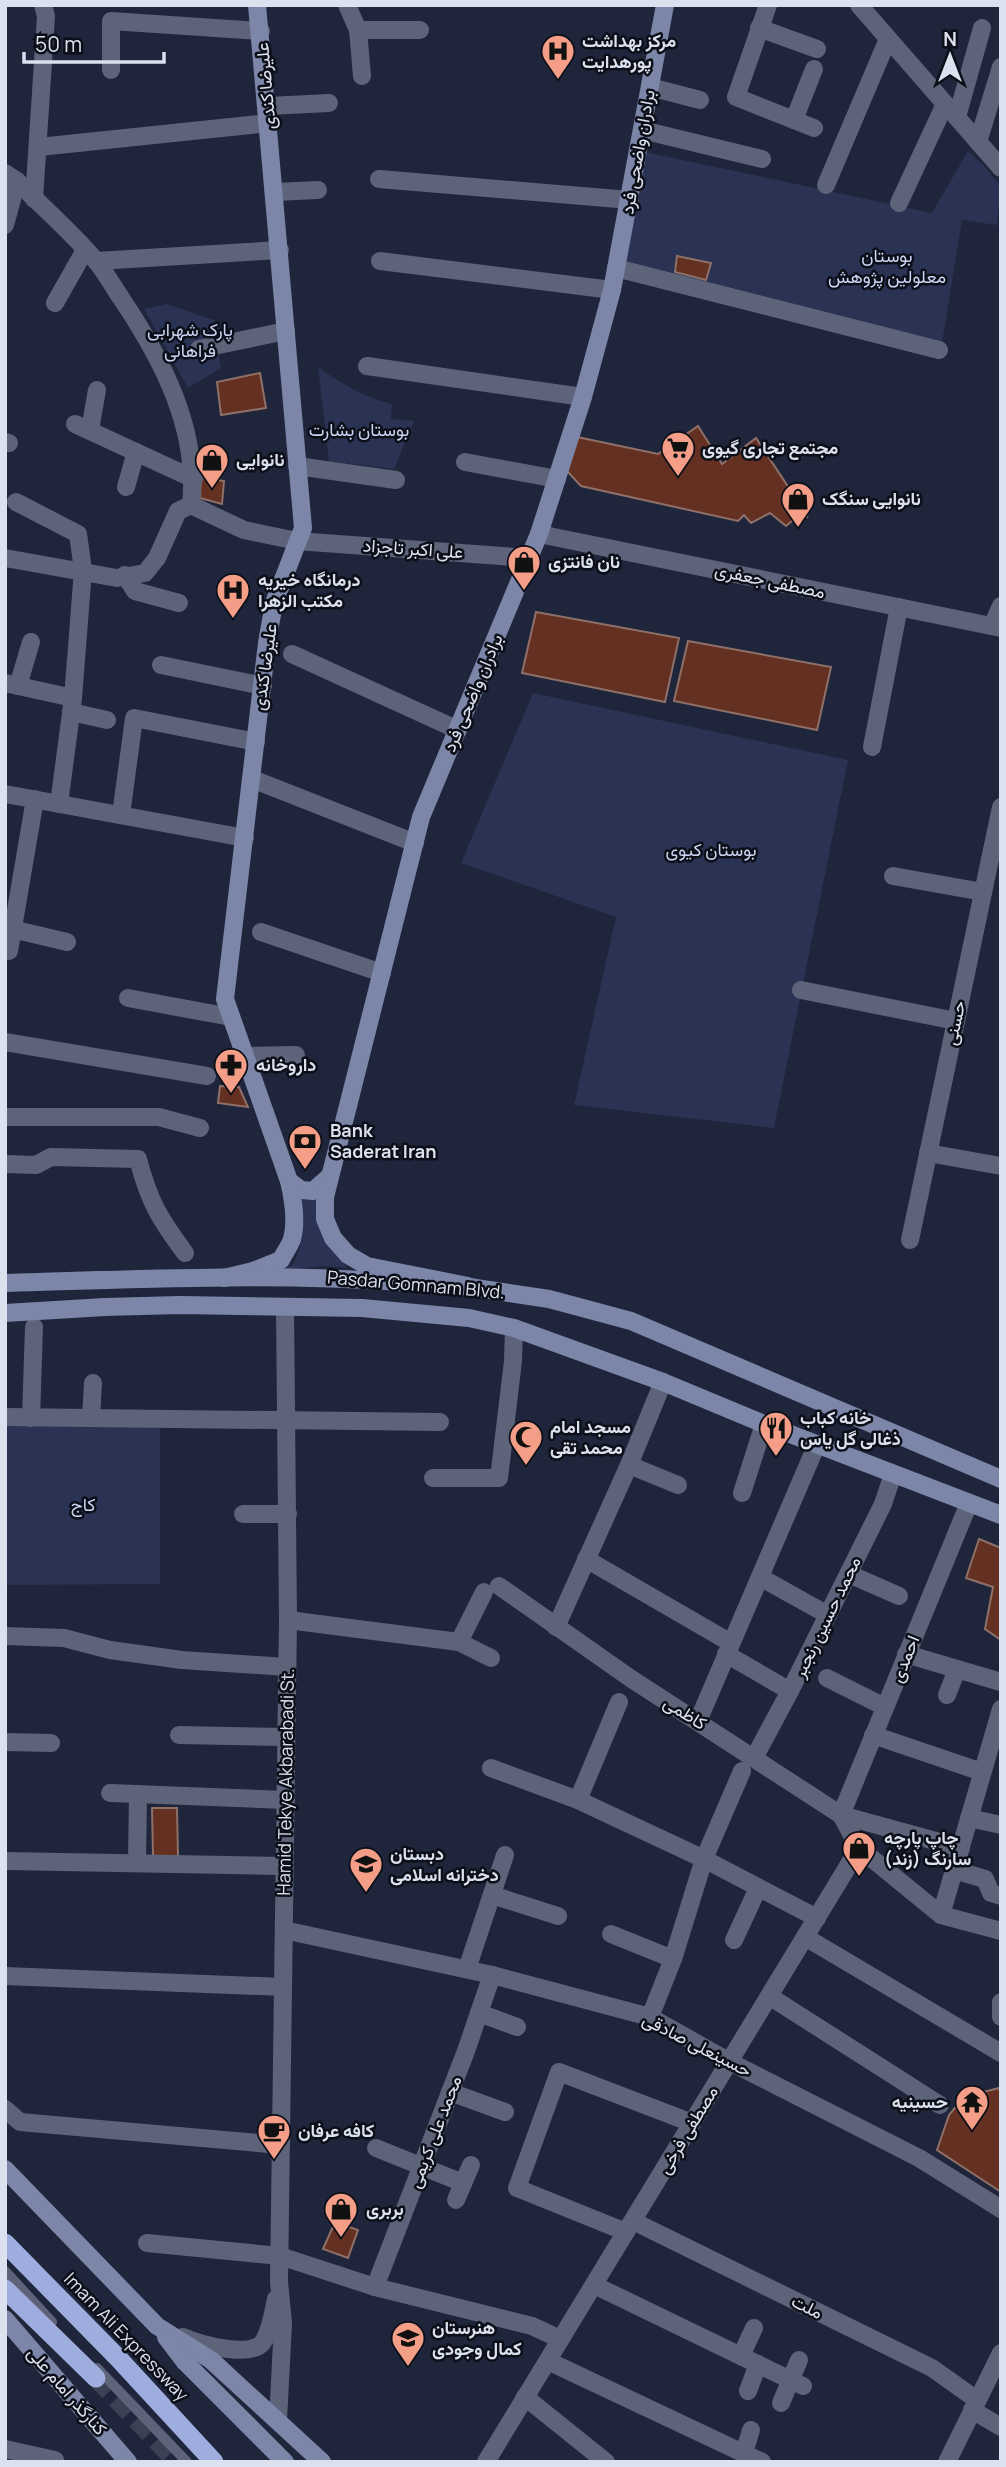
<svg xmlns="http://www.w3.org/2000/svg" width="1006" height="2467" font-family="Manrope,Vazirmatn,sans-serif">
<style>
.green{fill:#2a3354}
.building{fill:#633022;stroke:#8e7068;stroke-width:2}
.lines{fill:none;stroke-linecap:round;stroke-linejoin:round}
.trunk-tunnel{stroke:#3b4155;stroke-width:19;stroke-dasharray:19 10;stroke-linecap:butt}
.service{stroke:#5d647a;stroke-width:10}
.minor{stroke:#5d647a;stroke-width:18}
.tertiary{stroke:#5d647a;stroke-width:18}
.secondary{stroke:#7c86a9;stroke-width:18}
.trunk{stroke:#9eadde;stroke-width:19}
.labels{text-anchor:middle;stroke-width:5;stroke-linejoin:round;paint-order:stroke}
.poi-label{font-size:18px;font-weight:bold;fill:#dce1ef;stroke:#0c0f18;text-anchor:start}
.street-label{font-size:18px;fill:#dce1ef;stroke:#0c0f18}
.park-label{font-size:18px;fill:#cbd5f3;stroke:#0c0f18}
</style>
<rect width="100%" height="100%" fill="#1f253a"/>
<g class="green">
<path d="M968 151 985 167 1001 186 997 225 962 220 942 343 624 265 645 152 932 213Z"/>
<path d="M167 304 222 323 215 335 221 368 188 388 144 309Z"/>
<path d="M318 367C342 384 363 397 392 404L391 419 414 421 394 469 329 461Z"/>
<path d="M533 693 848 760 774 1128 574 1105 616 917 461 863Z"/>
<path d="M318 1199C324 1234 323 1243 348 1268L323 1266 279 1272 294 1263 300 1246 302 1200Z"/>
<path d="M5 1425 160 1427V1584L5 1585Z"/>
</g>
<g class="building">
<path d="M677 256 711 263 706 280 675 272Z"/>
<path d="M260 373 266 408 221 415 217 382Z"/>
<path d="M698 426 722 464 756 438 791 491 811 495 807 517 798 516 786 526 770 513 751 523 744 515 738 521 581 486 566 470 577 437 658 454Z"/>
<path d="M201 477 224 481 222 504 200 498Z"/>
<path d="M536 612 679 638 665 702 522 673Z"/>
<path d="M688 641 831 667 817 730 674 701Z"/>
<path d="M220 1086 239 1087 248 1107 218 1103Z"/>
<path d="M979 1539 1001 1548V1640L985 1629 993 1587 966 1578Z"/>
<path d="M152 1808H177L178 1856H153Z"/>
<path d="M999 2088 1001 2094V2192L937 2150 949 2115 964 2097Z"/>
<path d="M335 2222 358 2230 348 2258 323 2249Z"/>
</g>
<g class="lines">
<path class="trunk-tunnel" d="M96 2378 177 2462"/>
<g class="service">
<path d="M5 2271 52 2322"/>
<path d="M97 2368 187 2462"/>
</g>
<g class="minor">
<path d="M347 5 358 30 362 76"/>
<path d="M768 5 736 97 814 128"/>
<path d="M759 28 817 49"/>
<path d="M358 30H420"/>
<path d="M111 70V21L261 31"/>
<path d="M650 87 700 100"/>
<path d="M268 106 329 103"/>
<path d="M957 117 982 28"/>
<path d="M794 120 814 69"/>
<path d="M642 130 762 159"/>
<path d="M978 142 1001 67"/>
<path d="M39 147 269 123"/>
<path d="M5 173 17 181C42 207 73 233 96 261 106 273 114 288 123 301 163 361 199 430 191 505"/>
<path d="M379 179 630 200"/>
<path d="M826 185 888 39"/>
<path d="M275 192 318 190"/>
<path d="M34 199 46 16 43 5"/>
<path d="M899 203 945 104"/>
<path d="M5 225 17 181"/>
<path d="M96 261 280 250"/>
<path d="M380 261 612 290"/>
<path d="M616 268 939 350"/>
<path d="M55 303 85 250"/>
<path d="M199 349 286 331"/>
<path d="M367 366 583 397"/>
<path d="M75 424 194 479"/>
<path d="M90 430 97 390"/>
<path d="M5 442 9 443"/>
<path d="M465 462 557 479"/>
<path d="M297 466 396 480"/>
<path d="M126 487 136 452"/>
<path d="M16 502 78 534 83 570 73 698 59 804"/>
<path d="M191 505 244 530 297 541"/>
<path d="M539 534 1001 628"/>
<path d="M5 558 117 578 145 573 157 558 178 511 191 505"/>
<path d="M125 575 135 591 179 603"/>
<path d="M992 626 1001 606"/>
<path d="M292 654 458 730"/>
<path d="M161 665 263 686"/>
<path d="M5 683 73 698"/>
<path d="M18 686 31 642"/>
<path d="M71 712 107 720"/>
<path d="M872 747 899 607"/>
<path d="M252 779 415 843"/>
<path d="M5 794 245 838"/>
<path d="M121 815 134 718 256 742"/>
<path d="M893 876 983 892"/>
<path d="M12 929 67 942"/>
<path d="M261 932 382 973"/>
<path d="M9 951 35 799"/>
<path d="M801 990 956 1021"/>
<path d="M128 998 231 1017"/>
<path d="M5 1042 207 1076"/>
<path d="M245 1056 296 1055"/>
<path d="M5 1117H159L200 1128"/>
<path d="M928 1153 1001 1166"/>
<path d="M5 1164 36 1165 51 1157 138 1159C149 1201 159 1218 185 1253"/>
<path d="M910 1240 1001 807"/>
<path d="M5 1417 440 1422"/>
<path d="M31 1418 34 1327"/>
<path d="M91 1418 93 1383"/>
<path d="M629 1465 678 1485"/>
<path d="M433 1478H499L513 1361 514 1328"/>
<path d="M742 1493 764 1424"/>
<path d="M243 1514H288"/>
<path d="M586 1559 731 1643"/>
<path d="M849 1574 899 1596"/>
<path d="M760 1577 828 1615"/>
<path d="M499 1586 630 1678 841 1815 859 1848 941 1915 1001 1931"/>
<path d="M288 1620 459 1642 491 1658"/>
<path d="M556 1627 629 1465 663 1382"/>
<path d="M5 1636 64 1638 110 1650 182 1660 287 1667"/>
<path d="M459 1642 484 1592"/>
<path d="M726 1654 790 1691"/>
<path d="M906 1654 1001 1682"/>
<path d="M827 1678 885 1707"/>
<path d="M947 1695 957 1669"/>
<path d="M698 1721 817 1444"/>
<path d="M179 1735 286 1737"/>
<path d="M873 1735 982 1772"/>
<path d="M5 1742 51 1743"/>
<path d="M754 1758 790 1691 883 1504 893 1474"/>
<path d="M491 1768 578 1800 704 1859 817 1918"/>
<path d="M110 1793 286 1800"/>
<path d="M578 1800 619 1702"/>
<path d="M969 1818 1001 1825"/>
<path d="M961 1848 841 1815 969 1503"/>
<path d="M5 1861 284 1866"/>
<path d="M137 1862 138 1794"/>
<path d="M954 1870 985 1879 991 1893 1001 1896"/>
<path d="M492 1895 558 1916"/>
<path d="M941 1915 1001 1709"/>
<path d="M284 1930 492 1975 650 2017 730 2062 919 2158 1001 2209"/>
<path d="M611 1934 673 1959"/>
<path d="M805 1937 1001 2053"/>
<path d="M734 1940 758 1888"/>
<path d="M467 1969 505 1855"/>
<path d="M5 1976 283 1987"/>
<path d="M769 1996 940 2105"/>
<path d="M1001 2002V2017"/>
<path d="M479 2013 517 2027"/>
<path d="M650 2017 673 1959 704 1859 742 1771"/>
<path d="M450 2092 505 2112"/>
<path d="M5 2109 20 2122 281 2145"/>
<path d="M376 2148 463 2183"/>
<path d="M456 2200 471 2165"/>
<path d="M633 2221 932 2368 977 2400"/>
<path d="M626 2232 517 2188 559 2072 692 2123"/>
<path d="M147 2243 280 2256 375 2287 532 2326 560 2339"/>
<path d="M594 2285 803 2386"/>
<path d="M375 2287 466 2051 492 1975"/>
<path d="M183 2337C199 2344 251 2359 263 2342 271 2330 273 2312 276 2299"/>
<path d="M741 2356 754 2328"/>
<path d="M548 2361 762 2462"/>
<path d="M748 2391 758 2364"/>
<path d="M525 2397 606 2462"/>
<path d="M781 2403 799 2360"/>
<path d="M972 2410 1001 2427"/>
<path d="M278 2420 283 2323 279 2282 288 1620 285 1308"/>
<path d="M5 2449 55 2460"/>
<path d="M744 2453 751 2430"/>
<path d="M486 2462 859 1848"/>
<path d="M947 2462 1001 2353"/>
</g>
<g class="tertiary">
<path d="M859 5 1001 168"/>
<path d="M297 541 529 558"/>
</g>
<g class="secondary">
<path d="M289 1181 301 1190 313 1191 330 1176"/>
<path d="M224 1278 253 1271 281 1260C284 1253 290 1246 292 1239 297 1221 293 1198 289 1181L225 999 267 643 274 603 303 528 257 5"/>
<path d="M5 1283C137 1279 269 1273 400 1282"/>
<path d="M456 1285 549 1299 631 1321 1001 1479"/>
<path d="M468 1286 367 1266 348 1255 333 1238 325 1219V1197L421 817 539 534 583 397 612 290 665 5"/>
<path d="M5 1313 105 1307 180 1305 362 1308 469 1318 514 1328 663 1382 764 1424 1001 1515"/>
<path d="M5 2169 157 2326 211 2360 322 2462"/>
<path d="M5 2319 128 2462"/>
<path d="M166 2337 185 2362 285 2462"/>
</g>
<g class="trunk">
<path d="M5 2243 118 2358 214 2462"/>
<path d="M5 2289 96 2378"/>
</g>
</g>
<defs>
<symbol id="hospital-pin" viewBox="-11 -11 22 30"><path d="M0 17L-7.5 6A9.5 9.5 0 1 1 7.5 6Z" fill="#f49e87" stroke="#0c0f18"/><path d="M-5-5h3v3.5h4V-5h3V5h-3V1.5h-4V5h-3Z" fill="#111"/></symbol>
<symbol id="supermarket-pin" viewBox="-11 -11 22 30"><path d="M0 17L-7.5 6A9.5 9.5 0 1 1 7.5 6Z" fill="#f49e87" stroke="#0c0f18"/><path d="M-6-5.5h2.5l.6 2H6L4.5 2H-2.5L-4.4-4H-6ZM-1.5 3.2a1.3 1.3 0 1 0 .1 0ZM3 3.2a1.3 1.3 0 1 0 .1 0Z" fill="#111"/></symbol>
<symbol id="shop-pin" viewBox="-11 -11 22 30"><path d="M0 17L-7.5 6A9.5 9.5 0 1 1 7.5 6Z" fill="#f49e87" stroke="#0c0f18"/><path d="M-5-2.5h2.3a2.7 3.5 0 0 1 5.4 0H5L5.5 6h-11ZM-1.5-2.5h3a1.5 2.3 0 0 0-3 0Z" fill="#111"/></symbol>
<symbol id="pharmacy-pin" viewBox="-11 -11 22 30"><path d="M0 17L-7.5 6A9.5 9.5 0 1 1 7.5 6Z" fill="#f49e87" stroke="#0c0f18"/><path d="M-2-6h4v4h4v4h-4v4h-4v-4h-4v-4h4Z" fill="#111"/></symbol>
<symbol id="bank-pin" viewBox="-11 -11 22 30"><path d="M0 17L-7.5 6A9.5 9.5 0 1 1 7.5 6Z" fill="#f49e87" stroke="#0c0f18"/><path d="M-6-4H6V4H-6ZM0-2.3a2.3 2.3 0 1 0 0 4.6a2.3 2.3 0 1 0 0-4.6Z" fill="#111"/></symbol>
<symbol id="restaurant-pin" viewBox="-11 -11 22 30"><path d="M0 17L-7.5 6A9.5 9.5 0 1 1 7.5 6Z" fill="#f49e87" stroke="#0c0f18"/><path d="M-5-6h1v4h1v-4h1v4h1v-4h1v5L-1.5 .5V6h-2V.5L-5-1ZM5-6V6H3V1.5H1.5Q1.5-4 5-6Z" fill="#111"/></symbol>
<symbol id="mosque-pin" viewBox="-11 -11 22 30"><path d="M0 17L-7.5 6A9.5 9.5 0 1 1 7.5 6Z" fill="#f49e87" stroke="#0c0f18"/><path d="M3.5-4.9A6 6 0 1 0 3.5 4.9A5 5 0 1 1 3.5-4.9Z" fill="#111"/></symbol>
<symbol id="school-pin" viewBox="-11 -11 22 30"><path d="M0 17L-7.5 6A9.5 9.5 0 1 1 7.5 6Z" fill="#f49e87" stroke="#0c0f18"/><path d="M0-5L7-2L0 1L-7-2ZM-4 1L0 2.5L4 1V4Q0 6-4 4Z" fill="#111"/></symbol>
<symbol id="temple-pin" viewBox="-11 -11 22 30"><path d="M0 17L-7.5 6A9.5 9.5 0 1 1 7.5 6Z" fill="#f49e87" stroke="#0c0f18"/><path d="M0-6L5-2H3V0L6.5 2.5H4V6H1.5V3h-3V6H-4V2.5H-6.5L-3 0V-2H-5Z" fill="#111"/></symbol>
<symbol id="cafe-pin" viewBox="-11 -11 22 30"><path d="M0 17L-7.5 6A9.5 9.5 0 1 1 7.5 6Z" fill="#f49e87" stroke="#0c0f18"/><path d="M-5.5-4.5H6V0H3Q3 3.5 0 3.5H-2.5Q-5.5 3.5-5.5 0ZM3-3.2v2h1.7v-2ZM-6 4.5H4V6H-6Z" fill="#111"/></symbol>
</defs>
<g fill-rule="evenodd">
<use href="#hospital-pin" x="539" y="32" width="38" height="52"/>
<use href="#supermarket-pin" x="659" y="429" width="38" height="52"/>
<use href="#shop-pin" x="193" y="441" width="38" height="52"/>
<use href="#shop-pin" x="779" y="480" width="38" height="52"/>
<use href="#shop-pin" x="505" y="543" width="38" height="52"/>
<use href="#hospital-pin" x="214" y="571" width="38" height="52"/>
<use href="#pharmacy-pin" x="212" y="1046" width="38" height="52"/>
<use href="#bank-pin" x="286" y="1122" width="38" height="52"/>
<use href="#restaurant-pin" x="757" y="1409" width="38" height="52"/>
<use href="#mosque-pin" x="507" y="1418" width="38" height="52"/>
<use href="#shop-pin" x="840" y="1829" width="38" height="52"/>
<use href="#school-pin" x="347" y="1845" width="38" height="52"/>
<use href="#temple-pin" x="953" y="2083" width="38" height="52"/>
<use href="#cafe-pin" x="255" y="2112" width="38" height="52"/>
<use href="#shop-pin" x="322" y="2190" width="38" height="52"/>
<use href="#school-pin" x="389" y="2319" width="38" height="52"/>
</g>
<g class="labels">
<g class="poi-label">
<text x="582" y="47">مرکز بهداشت<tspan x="582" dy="21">پورهدایت</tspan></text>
<text x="702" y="454">مجتمع تجاری گیوی</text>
<text x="236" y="466">نانوایی</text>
<text x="822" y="505">نانوایی سنگک</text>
<text x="548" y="568">نان فانتزی</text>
<text x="258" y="586">درمانگاه خیریه<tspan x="258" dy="21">مکتب الزهرا</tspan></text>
<text x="256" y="1071">داروخانه</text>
<text x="330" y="1137">Bank<tspan x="330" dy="21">Saderat Iran</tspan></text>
<text x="800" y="1424">خانه کباب<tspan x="800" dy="21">ذغالی گل یاس</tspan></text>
<text x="550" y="1433">مسجد امام<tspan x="550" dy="21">محمد تقی</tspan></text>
<text x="884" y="1844">چاپ پارچه<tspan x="884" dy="21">سارنگ (زند)</tspan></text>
<text x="390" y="1860">دبستان<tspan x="390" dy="21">دخترانه اسلامی</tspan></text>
<text x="948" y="2108" text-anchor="end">حسینیه</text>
<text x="298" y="2137">کافه عرفان</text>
<text x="366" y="2215">بربری</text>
<text x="432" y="2334">هنرستان<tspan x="432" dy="21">کمال وجودی</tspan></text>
</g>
<g class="street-label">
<text transform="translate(266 86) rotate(-95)" y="6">علیرضا کندی</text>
<text transform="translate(638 152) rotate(-80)" y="6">برادران واضحی فرد</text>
<text transform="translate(413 549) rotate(4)" y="6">علی اکبر تاجزاد</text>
<text transform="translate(770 581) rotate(12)" y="6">مصطفی جعفری</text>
<text transform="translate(265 667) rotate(-82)" y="6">علیرضا کندی</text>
<text transform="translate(473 693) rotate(-67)" y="6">برادران واضحی فرد</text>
<text transform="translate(955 1023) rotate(-78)" y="6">حسنی</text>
<text transform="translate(416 1285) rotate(5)" y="6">Pasdar Gomnam Blvd.</text>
<text transform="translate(827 1617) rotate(-64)" y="6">محمد حسین رنجبر</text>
<text transform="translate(905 1659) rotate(-68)" y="6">احمدی</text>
<text transform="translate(685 1713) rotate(32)" y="6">کاظمی</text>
<text transform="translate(286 1782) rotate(-89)" y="6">Hamid Tekye Akbarabadi St.</text>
<text transform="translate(697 2045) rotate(27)" y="6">حسینعلی صادقی</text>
<text transform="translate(688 2130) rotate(-59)" y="6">مصطفی فرخی</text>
<text transform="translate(435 2132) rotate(-69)" y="6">محمد علی کریمی</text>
<text transform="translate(807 2307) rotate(26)" y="6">ملت</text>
<text transform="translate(126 2337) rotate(46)" y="6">Imam Ali Expressway</text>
<text transform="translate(67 2391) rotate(49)" y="6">کنارگذر امام علی</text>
</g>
<g class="park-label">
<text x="887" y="262">بوستان<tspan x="887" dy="21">معلولین پژوهش</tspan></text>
<text x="190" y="336">پارک شهرابی<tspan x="190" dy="21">فراهانی</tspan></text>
<text x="359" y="436">بوستان بشارت</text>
<text x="711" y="856">بوستان کیوی</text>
<text x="83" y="1511">کاج</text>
</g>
</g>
<rect width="1006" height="2467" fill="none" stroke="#dce1ef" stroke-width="14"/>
<g transform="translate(950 56)" stroke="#0c0f18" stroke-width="5" paint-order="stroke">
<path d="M0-5L12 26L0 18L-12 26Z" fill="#dce1ef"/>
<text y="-10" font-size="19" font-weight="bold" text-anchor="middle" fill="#dce1ef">N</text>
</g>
<path d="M24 52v10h140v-10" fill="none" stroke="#dce1ef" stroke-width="3.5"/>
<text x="35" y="52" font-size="21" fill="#dce1ef" stroke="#0c0f18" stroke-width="5" paint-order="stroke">50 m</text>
</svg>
